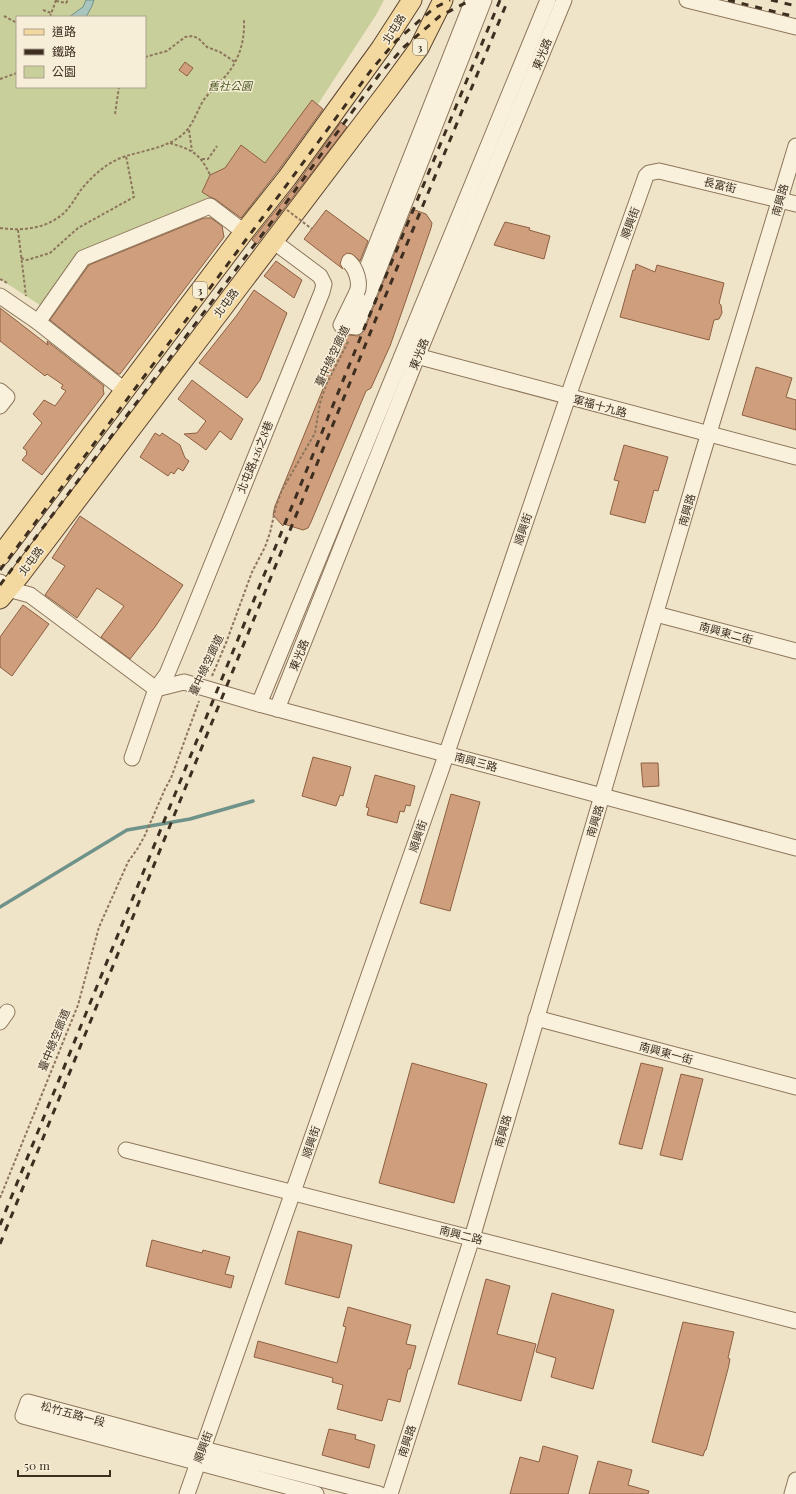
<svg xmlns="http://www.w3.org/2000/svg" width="796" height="1494" font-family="'Playfair Display','Noto Sans TC',serif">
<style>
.green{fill:#c9cf9b;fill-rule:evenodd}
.water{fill:#a9c4bc;stroke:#6f938a}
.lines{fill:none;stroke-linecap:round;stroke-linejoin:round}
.stream{stroke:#6f938a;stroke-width:3.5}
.building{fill:#cf9f7d;stroke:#8d5f41}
.minor-casing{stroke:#8d765c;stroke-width:17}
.major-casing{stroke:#5b4430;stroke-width:21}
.path{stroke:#8d765c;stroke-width:2;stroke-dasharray:3 2;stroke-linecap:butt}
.minor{stroke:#faf1dc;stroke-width:15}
.major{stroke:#f3d9a0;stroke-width:19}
.rail{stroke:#3d2e20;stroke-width:3;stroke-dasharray:7 7;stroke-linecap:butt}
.minor-bridge-casing{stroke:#8d765c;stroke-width:17;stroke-linecap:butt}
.path-bridge{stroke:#8d765c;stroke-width:2;stroke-dasharray:3 2;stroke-linecap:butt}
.minor-bridge{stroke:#faf1dc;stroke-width:15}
.labels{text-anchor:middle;stroke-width:3;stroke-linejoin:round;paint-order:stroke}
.shield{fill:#f7eed8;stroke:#756857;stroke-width:1}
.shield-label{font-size:10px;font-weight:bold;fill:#3d2e20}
.street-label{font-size:11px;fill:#3d2e20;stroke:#f7eed8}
.park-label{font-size:11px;font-style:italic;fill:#4d5a26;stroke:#f7eed8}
</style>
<rect width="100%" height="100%" fill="#f0e4c8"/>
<path class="green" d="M0 0H384L376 15 244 218 216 205 82 258 43 307 0 279ZM17 17H145V87H17Z"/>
<path class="water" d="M86 0H94L92 6 86 17H69L83 7Z"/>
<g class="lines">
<path class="stream" d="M0 907 127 830 190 819 253 801"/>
</g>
<g class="building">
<path d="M185 62 193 68 187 76 179 70Z"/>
<path d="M312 100 323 109 278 171 241 218 215 199 210 197 202 192 210 175 225 168 241 145 265 163Z"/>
<path d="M341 122 347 127 257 244 252 240 296 185Z"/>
<path d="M412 209 426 214 432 223 431 228 390 346 371 388 366 391 311 522 308 528 303 530 284 524 283 526 273 515 275 506 327 379 326 374 341 334 358 336 364 331Z"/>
<path d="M326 210 368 241 360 261 352 254 347 253 343 256 340 264 343 269 304 239Z"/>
<path d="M204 218H211L222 226 224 237 120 374H118L50 320 89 265Z"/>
<path d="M505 222 530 228 529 230 550 236 544 259 494 245Z"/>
<path d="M276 261 302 280 294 298 264 276Z"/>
<path d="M636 264 655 272 657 265 724 283 719 303 721 305 722 313 719 319 714 320 709 340 620 317 633 270H635Z"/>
<path d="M254 290 287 313 260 380 247 398 199 363 237 315Z"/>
<path d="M0 308 48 345 47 341 104 386 103 388 104 394 101 398 42 475 22 460 27 454 26 453 27 451 23 448 42 423 33 414 44 400 55 406 66 391 61 388 63 385 47 374 45 376 0 341Z"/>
<path d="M756 367 792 378 786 397 796 400V430L742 415Z"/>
<path d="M192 380 243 419 231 440 220 431 206 450 184 434 197 433 206 421 178 399Z"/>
<path d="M155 433 160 436 162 433 180 445 185 458 189 461 183 471 178 468 174 474 171 472 168 476 140 457Z"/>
<path d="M624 445 668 457 658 491 654 490 645 523 610 514 619 481 614 480Z"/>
<path d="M80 516 183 585 155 627 130 659 101 637 124 606 97 588 77 618 45 595 65 566 52 558Z"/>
<path d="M23 605 49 624 12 676 0 667V637Z"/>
<path d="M313 757 351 767 343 796 340 795 336 806 302 796Z"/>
<path d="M641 763H658L659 786 643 787Z"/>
<path d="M375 775 415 786 410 806 406 805 404 812 400 811 397 823 367 815 369 808 366 807Z"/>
<path d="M451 794 480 802 450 911 420 903Z"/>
<path d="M412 1063 487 1084 454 1203 379 1183Z"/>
<path d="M641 1063 663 1068 642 1149 619 1144Z"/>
<path d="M681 1074 703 1079 682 1160 660 1155Z"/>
<path d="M298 1231 352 1245 339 1298 285 1284Z"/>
<path d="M152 1240 202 1253 203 1250 230 1257 225 1274 234 1276 231 1288 146 1266Z"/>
<path d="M486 1279 510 1286 497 1334 536 1344 521 1401 458 1384Z"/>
<path d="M552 1293 614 1310 593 1389 551 1377 556 1358 536 1352Z"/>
<path d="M348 1307 411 1325 406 1344 416 1346 410 1369H408L400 1402 388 1399 382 1421 337 1409 343 1385 332 1382 333 1378 254 1357 258 1341 337 1363 346 1327 343 1326Z"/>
<path d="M683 1322 734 1332 728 1358 730 1359 728 1369 706 1450H705L703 1456 652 1442Z"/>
<path d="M329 1429 356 1435 355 1439 375 1445 369 1468 322 1455Z"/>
<path d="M543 1446 578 1456 568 1494H510L520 1457 539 1462Z"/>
<path d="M598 1461 632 1470 628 1485 649 1491 648 1494H589Z"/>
</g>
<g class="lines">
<defs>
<g id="minor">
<path d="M473 0 360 286 341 325 356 327 484 0"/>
<path d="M687 0 796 27"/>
<path d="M0 296 38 322 124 390"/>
<path d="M38 322 83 258 210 206 244 232"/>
<path d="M409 354 796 457"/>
<path d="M0 391 7 397 0 406"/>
<path d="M0 582 8 589 30 595 156 689 132 758"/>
<path d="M656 614 796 651"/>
<path d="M156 689 184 682 259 704 796 848"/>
<path d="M156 689 167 674 189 621 322 292 324 284 320 276 273 241"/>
<path d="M259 704 548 0"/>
<path d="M277 709 417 357 564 0"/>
<path d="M536 1018 796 1087"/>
<path d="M0 1022 7 1012"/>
<path d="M126 1150 796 1321"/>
<path d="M187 1494 441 770 573 382 646 176 649 173 659 171 796 204"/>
<path d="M316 1494 23 1416 28 1402 203 1449 379 1494"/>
<path d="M390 1494 472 1238 701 459 796 146"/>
<path d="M792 1494 796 1480"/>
</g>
<g id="major">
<path d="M0 556 244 232 287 178 381 48 412 0"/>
<path d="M0 599 20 575 389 89 419 48 443 0"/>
</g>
</defs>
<use href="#minor" class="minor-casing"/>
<use href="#major" class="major-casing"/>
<g class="path">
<path d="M56 1 66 3 68 0"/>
<path d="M43 10 51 13"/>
<path d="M4 16 17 23"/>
<path d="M50 17 56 0"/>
<path d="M145 57 167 51 185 37 193 36 199 39 207 47 220 52 235 62"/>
<path d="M0 79 17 73"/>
<path d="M115 114 119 87"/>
<path d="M189 130 192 151"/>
<path d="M170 143C192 150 200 153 210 175"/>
<path d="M202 159H208L217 146"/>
<path d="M0 228C23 231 46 229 64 213 70 207 75 199 80 191 92 176 107 162 126 156"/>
<path d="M18 230 26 296"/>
<path d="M21 258 27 260 50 253 78 228 134 197 126 156C143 151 163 148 178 138 192 129 195 115 203 101 208 93 215 88 221 81 238 64 245 43 244 20"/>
<path d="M0 279 7 283"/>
<path d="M212 676 226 643 252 572 265 547 270 533 276 506 282 490 315 433 320 403 326 385 349 340"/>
<path d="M0 1198 78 1005 99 927 128 862 138 848 145 835 165 789 171 778 199 701"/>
</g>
<use href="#minor" class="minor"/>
<use href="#major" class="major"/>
<g class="rail">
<path d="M728 0 796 17"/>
<path d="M771 0 796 6"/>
<path d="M0 570 283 190 372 69 396 41 434 8 450 0"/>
<path d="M0 585 291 196 379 75 404 47 440 16 471 0"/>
<path d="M0 1225 366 324 500 0"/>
<path d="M0 1244 373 326 508 0"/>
</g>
<defs>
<path id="minor-bridge" d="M349 262C356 268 361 283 357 292"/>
</defs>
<use href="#minor-bridge" class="minor-bridge-casing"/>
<path class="path-bridge" d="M287 210 312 229"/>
<use href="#minor-bridge" class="minor-bridge"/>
</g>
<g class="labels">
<g class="shield">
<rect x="413" y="39" width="14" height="16" rx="3"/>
<rect x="193" y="282" width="14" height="16" rx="3"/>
</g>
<g class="shield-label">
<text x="420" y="51">3</text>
<text x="200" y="294">3</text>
</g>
<g class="street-label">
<text transform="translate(394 29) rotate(-57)" y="4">北屯路</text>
<text transform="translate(542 54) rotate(-68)" y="4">東光路</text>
<text transform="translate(720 185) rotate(13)" y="4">長富街</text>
<text transform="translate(780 200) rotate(-74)" y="4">南興路</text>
<text transform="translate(630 223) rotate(-70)" y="4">順興街</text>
<text transform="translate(226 303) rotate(-53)" y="4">北屯路</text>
<text transform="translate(419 354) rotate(-68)" y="4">東光路</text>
<text transform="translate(332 356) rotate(-65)" y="4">臺中綠空廊道</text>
<text transform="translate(600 406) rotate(15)" y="4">軍福十九路</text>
<text transform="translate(255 457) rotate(-68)" y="4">北屯路426之8巷</text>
<text transform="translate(687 510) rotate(-74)" y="4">南興路</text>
<text transform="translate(523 529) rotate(-71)" y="4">順興街</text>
<text transform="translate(31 561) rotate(-53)" y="4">北屯路</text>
<text transform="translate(726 633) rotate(15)" y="4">南興東二街</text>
<text transform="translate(299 655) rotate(-68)" y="4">東光路</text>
<text transform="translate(206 665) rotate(-65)" y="4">臺中綠空廊道</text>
<text transform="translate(476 762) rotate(15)" y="4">南興三路</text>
<text transform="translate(595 821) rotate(-73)" y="4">南興路</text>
<text transform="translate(418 836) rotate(-71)" y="4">順興街</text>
<text transform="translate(54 1040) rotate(-68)" y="4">臺中綠空廊道</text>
<text transform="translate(666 1053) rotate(15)" y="4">南興東一街</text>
<text transform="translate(503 1131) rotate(-74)" y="4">南興路</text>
<text transform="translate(311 1142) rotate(-71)" y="4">順興街</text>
<text transform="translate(461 1235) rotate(14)" y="4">南興二路</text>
<text transform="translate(73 1414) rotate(15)" y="4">松竹五路一段</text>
<text transform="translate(407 1441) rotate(-72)" y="4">南興路</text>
<text transform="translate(203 1447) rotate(-70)" y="4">順興街</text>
</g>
<g class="park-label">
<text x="230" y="90">舊社公園</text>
</g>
</g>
<rect x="16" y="16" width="130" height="72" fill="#f7eed8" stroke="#ada18e"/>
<rect x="24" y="29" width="20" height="6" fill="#f3d9a0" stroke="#ada18e"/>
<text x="52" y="36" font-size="12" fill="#3d2e20">道路</text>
<rect x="24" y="49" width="20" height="6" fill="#3d2e20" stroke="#ada18e"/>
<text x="52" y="56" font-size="12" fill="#3d2e20">鐵路</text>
<rect x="24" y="66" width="20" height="12" fill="#c9cf9b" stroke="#ada18e"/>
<text x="52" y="76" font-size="12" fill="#3d2e20">公園</text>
<path d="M18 1470v6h92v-6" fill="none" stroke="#3d2e20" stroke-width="2"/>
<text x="24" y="1470" font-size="12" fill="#3d2e20" stroke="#f7eed8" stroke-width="3" paint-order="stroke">50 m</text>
</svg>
